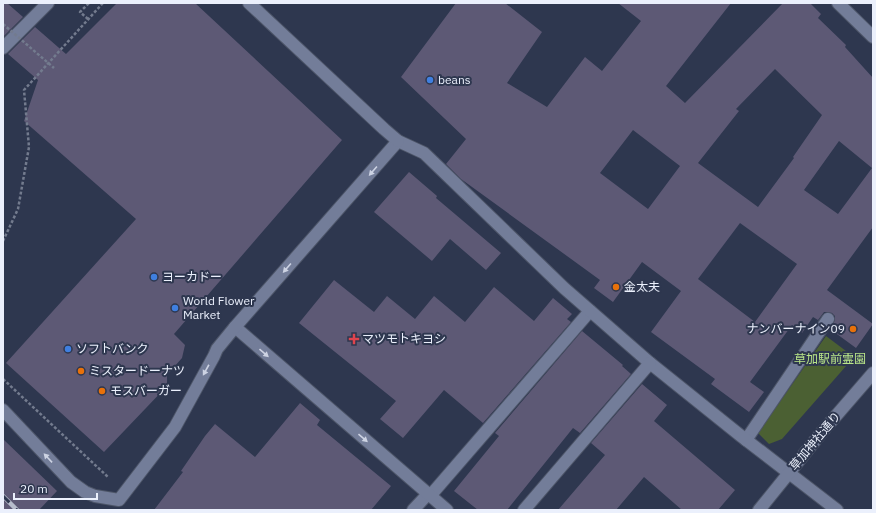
<svg xmlns="http://www.w3.org/2000/svg" width="876" height="513" font-family="'IBM Plex Sans','Noto Sans JP',sans-serif">
<style>
.green{fill:#4b6033}
.building{fill:#5d5975;fill-rule:evenodd}
.lines{fill:none;stroke-linecap:round;stroke-linejoin:round}
.lane-casing{stroke:#4d5568;stroke-width:14}
.street-casing{stroke:#4d5568;stroke-width:14}
.secondary-casing{stroke:#4d5568;stroke-width:14}
.path{stroke:#737b8e;stroke-width:2.5;stroke-dasharray:3 2;stroke-linecap:butt}
.lane{stroke:#737d99;stroke-width:12}
.street{stroke:#737d99;stroke-width:12}
.secondary{stroke:#737d99;stroke-width:12}
.rail-casing{stroke:#b7bdcc;stroke-width:4.5}
.rail{stroke:#2e374f;stroke-width:3;stroke-dasharray:9;stroke-linecap:butt}
.path-bridge{stroke:#737b8e;stroke-width:2.5;stroke-dasharray:3 2;stroke-linecap:butt}
.oneway{fill:#cdd3e3}
.shop-dot{fill:#3f7fe0;stroke:#2e374f;stroke-width:1.5}
.food-dot{fill:#e8710a;stroke:#2e374f;stroke-width:1.5}
.health-dot{fill:#e0444e;stroke:#2e374f;stroke-width:1.5}
.labels{text-anchor:middle;stroke-width:4;stroke-linejoin:round;paint-order:stroke}
.poi-label{font-size:12px;fill:#ebf0fc;stroke:#2e374f;text-anchor:start}
.park-label{font-size:12px;fill:#b9e689;stroke:#2e374f}
.street-label{font-size:12px;fill:#ebf0fc;stroke:#2e374f}
</style>
<rect width="100%" height="100%" fill="#2e374f"/>
<path class="green" d="M826 336 854 357 782 439 769 444 758 433Z"/>
<g class="building">
<path d="M3 3H7L23 17 3 37Z"/>
<path d="M117 3H195L342 140 174 334 185 345 182 358 167 375V386L104 452 6 363 136 219 24 121 38 80 8 54 35 27 66 54Z"/>
<path d="M456 3H505L542 32 507 83 547 107 585 57 602 71 641 21 618 3H731L666 86 685 103 783 3H810L821 14 818 18 846 45 845 47 873 78V227L827 290 873 324 856 348 830 329 835 320V316L832 313 828 312H824L818 320 813 317 802 333 792 325 750 382 764 392 749 412 711 384 715 379 651 332 681 291 642 262 613 302 594 288 600 280 461 179 446 164 466 139 401 77ZM775 69 822 115 793 157 794 158 758 207 698 163 739 111 736 109ZM633 130 680 166 648 209 600 173ZM839 141 872 168 838 214 804 190ZM740 223 797 264 755 322 698 279Z"/>
<path d="M409 172 437 196 436 198 501 253 486 270 450 239 432 261 374 212Z"/>
<path d="M334 280 374 312 387 296 415 319 434 296 465 322 494 287 534 321 553 298 572 314 567 319 571 322 483 423 444 390 403 438 380 419 396 401 299 323Z"/>
<path d="M582 331 623 365 622 366 631 374 580 433 573 428 507 510H478L454 491 499 436 495 433Z"/>
<path d="M642 384 667 405 654 421 735 490 718 510H682L644 477 616 510H558L605 455 591 443Z"/>
<path d="M300 403 320 420 317 425 391 486 371 510H154L183 472 181 471 205 436 215 424 255 457Z"/>
<path d="M3 439 57 491 39 510H3Z"/>
</g>
<g class="lines">
<defs>
<g id="lane">
<path d="M746 440 828 319"/>
<path d="M430 496 590 311"/>
<path d="M413 510 428 494"/>
</g>
<g id="street">
<path d="M838 3 873 37"/>
<path d="M235 327 447 510"/>
<path d="M3 410 71 482 85 492 95 496 119 500 175 427 214 356 217 349 235 327 398 141 424 153 564 288 650 363 741 436 789 473"/>
<path d="M524 510 650 363"/>
</g>
<g id="secondary">
<path d="M249 3 384 129 398 141"/>
<path d="M3 48 48 3"/>
<path d="M789 473 837 510"/>
<path d="M759 510 822 432 873 373"/>
</g>
</defs>
<use href="#lane" class="lane-casing"/>
<use href="#street" class="street-casing"/>
<use href="#secondary" class="secondary-casing"/>
<g class="path">
<path d="M88 19 80 12 89 3"/>
<path d="M3 241 18 209 29 147 24 90 103 3"/>
<path d="M3 379 108 477"/>
</g>
<use href="#lane" class="lane"/>
<use href="#street" class="street"/>
<use href="#secondary" class="secondary"/>
<defs>
<path id="rail" d="M3 496 17 510"/>
</defs>
<use href="#rail" class="rail-casing"/>
<use href="#rail" class="rail"/>
<path class="path-bridge" d="M3 24 54 68"/>
</g>
<defs><path id="oneway-solid" d="M-6-.8H1V-3.2L6.5 0L1 3.2V.8H-6Z"/></defs>
<g class="oneway">
<use href="#oneway-solid" transform="translate(373 171) rotate(131)"/>
<use href="#oneway-solid" transform="translate(287 268) rotate(131)"/>
<use href="#oneway-solid" transform="translate(264 353) rotate(41)"/>
<use href="#oneway-solid" transform="translate(206 370) rotate(119)"/>
<use href="#oneway-solid" transform="translate(363 438) rotate(41)"/>
<use href="#oneway-solid" transform="translate(48 458) rotate(-133)"/>
</g>
<g class="shop-dot">
<circle cx="430" cy="80" r="4"/>
<circle cx="154" cy="277" r="4"/>
<circle cx="175" cy="308" r="4"/>
<circle cx="68" cy="349" r="4"/>
</g>
<g class="food-dot">
<circle cx="616" cy="287" r="4"/>
<circle cx="853" cy="329" r="4"/>
<circle cx="81" cy="371" r="4"/>
<circle cx="102" cy="391" r="4"/>
</g>
<path class="health-dot" d="M352 333h4v4h4v4h-4v4h-4v-4h-4v-4h4z"/>
<g class="labels">
<g class="poi-label">
<text x="438" y="84">beans</text>
<text x="162" y="281">ヨーカドー</text>
<text x="624" y="291">金太夫</text>
<text x="183" y="305">World Flower<tspan x="183" dy="14">Market</tspan></text>
<text x="845" y="333" text-anchor="end">ナンバーナイン09</text>
<text x="362" y="343">マツモトキヨシ</text>
<text x="76" y="353">ソフトバンク</text>
<text x="89" y="375">ミスタードーナツ</text>
<text x="110" y="395">モスバーガー</text>
</g>
<g class="park-label">
<text x="830" y="363">草加駅前霊園</text>
</g>
<g class="street-label">
<text transform="translate(815 441) rotate(-50)" y="4">草加神社通り</text>
</g>
</g>
<rect width="876" height="513" fill="none" stroke="#ebf0fc" stroke-width="8"/>
<path d="M14 493v6h83v-6" fill="none" stroke="#ebf0fc" stroke-width="2"/>
<text x="20" y="493" font-size="12" fill="#ebf0fc" stroke="#2e374f" stroke-width="3" paint-order="stroke">20 m</text>
</svg>
